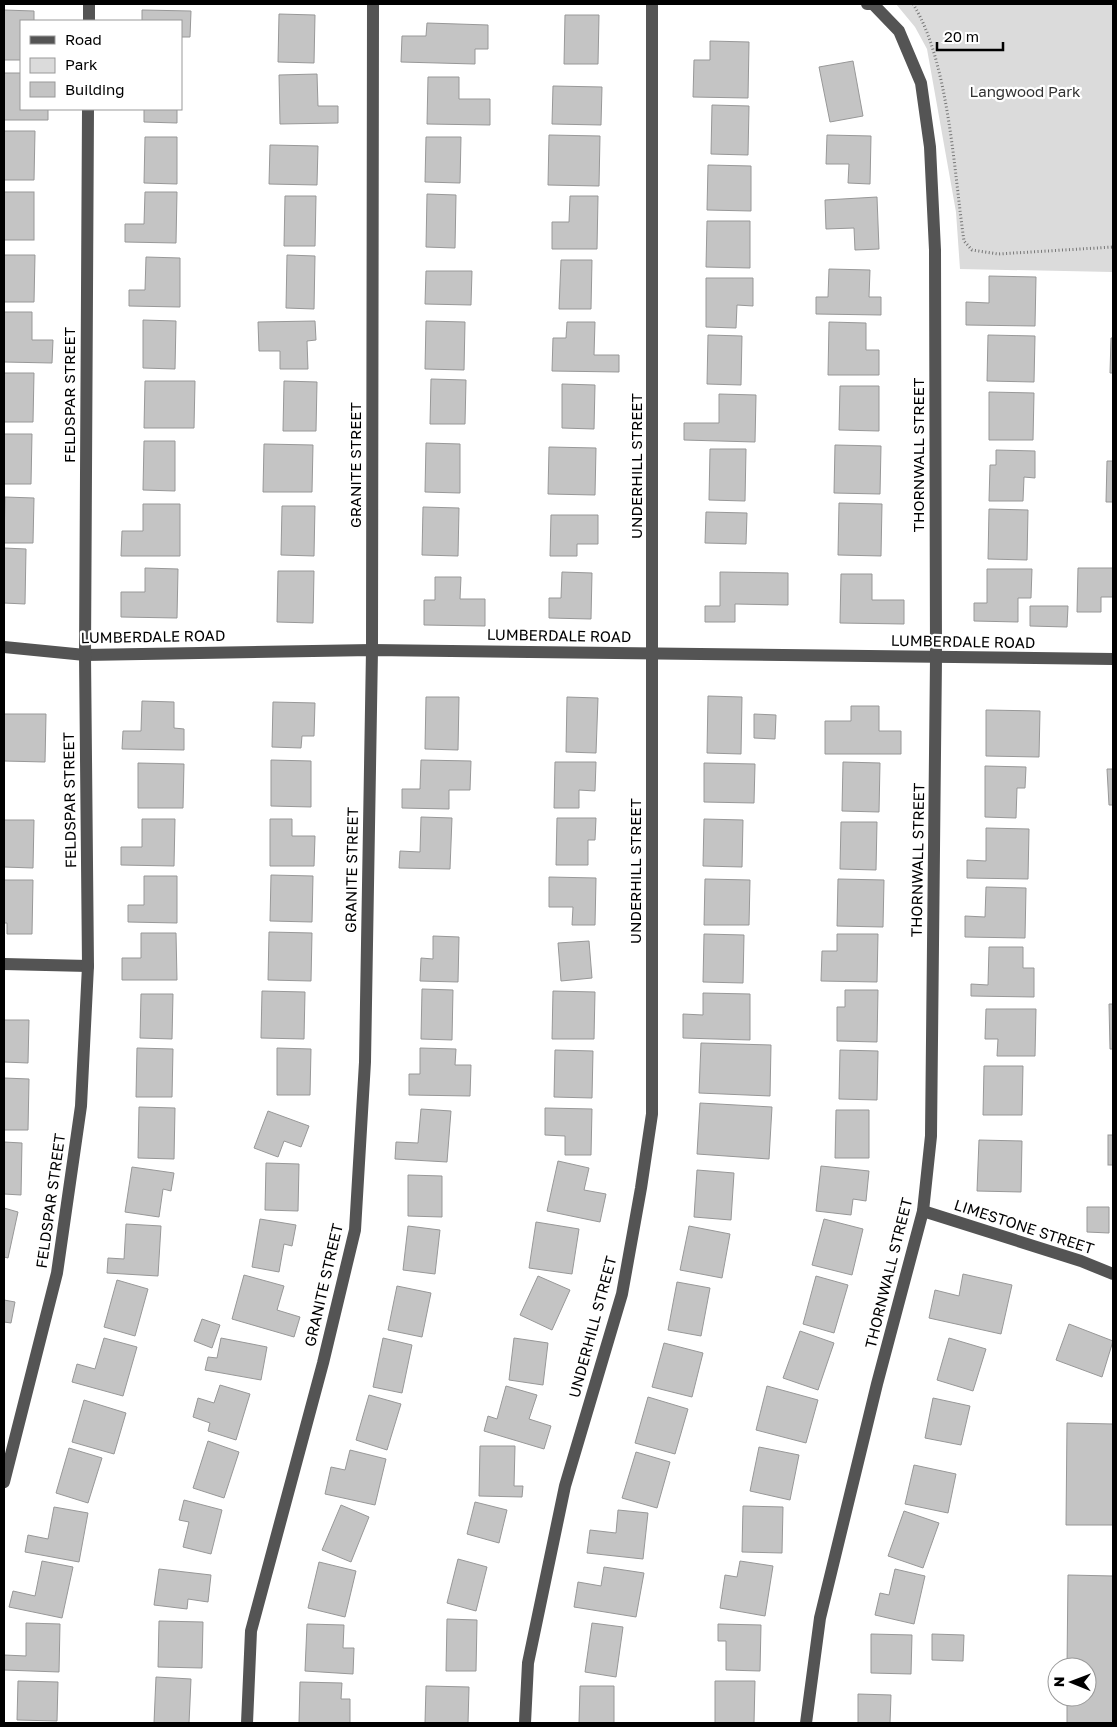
<svg xmlns="http://www.w3.org/2000/svg" width="1117" height="1727" font-family="'Golos Text',sans-serif">
<style>
.green{fill:#dbdbdb}
.building{fill:#c4c4c4;stroke:#989898}
.lines{fill:none;stroke-linecap:round;stroke-linejoin:round}
.path{stroke:#767676;stroke-width:3;stroke-dasharray:1 2.5;stroke-linecap:butt}
.minor{stroke:#545454;stroke-width:12}
.labels{text-anchor:middle;stroke-width:4.5;stroke-linejoin:round;paint-order:stroke}
.park-label{font-size:15px;fill:#323232;stroke:#fff}
.street-label{font-size:15px;fill:#000;stroke:#fff}
</style>
<rect width="100%" height="100%" fill="#fff"/>
<path class="green" d="M896 4H1113V272L960 269 956 212 927 49 915 27Z"/>
<g class="building">
<path d="M4 10 34 11V21H21V60H4Z"/>
<path d="M142 10 191 11 190 37H181V21H142Z"/>
<path d="M279 14 315 15 314 63 278 62Z"/>
<path d="M565 15H599L598 64H564Z"/>
<path d="M427 23 488 25V49H475V64L401 62 402 36H426Z"/>
<path d="M710 41 749 42 748 98 693 97 694 60H710Z"/>
<path d="M853 61 863 116 830 122 819 67Z"/>
<path d="M4 73H21V109H48V120H4Z"/>
<path d="M317 74 318 106H338V123L280 124 279 75Z"/>
<path d="M428 77H459V99H490V125L427 124Z"/>
<path d="M553 86 602 87 601 125 552 124Z"/>
<path d="M712 105 749 106 748 155 711 154Z"/>
<path d="M144 109H177V123L144 122Z"/>
<path d="M4 131H35L34 180H4Z"/>
<path d="M549 135 600 136 599 186 548 185Z"/>
<path d="M827 135 871 136 870 184 848 183 849 164H826Z"/>
<path d="M145 137H177V184L144 183Z"/>
<path d="M426 137H461L460 183 425 182Z"/>
<path d="M270 145 318 146 317 185 269 184Z"/>
<path d="M708 165 751 166V211L707 210Z"/>
<rect x="4" y="192" width="30" height="48"/>
<path d="M145 192H177L176 243 125 242V224H144Z"/>
<path d="M427 194 456 195 455 248 426 247Z"/>
<path d="M285 196H316L315 246H284Z"/>
<path d="M570 196H598L597 249H552V222H569Z"/>
<path d="M877 197 879 249 855 250 854 228 826 229 825 200Z"/>
<path d="M707 221H750V268L706 267Z"/>
<path d="M4 255H35L34 302H4Z"/>
<path d="M287 255 315 256 314 309 286 308Z"/>
<path d="M146 257 180 258V307L129 306V290H145Z"/>
<path d="M561 260H592L591 309H559Z"/>
<path d="M829 269 870 270 869 297H881V315L816 314V297H828Z"/>
<path d="M426 271H472L471 305 425 304Z"/>
<path d="M989 276 1036 277 1035 326 966 325V302L989 303Z"/>
<path d="M706 278H753V306L737 305 736 328 706 327Z"/>
<path d="M4 312H32V340H53L52 363 4 362Z"/>
<path d="M143 320 176 321 175 369 143 368Z"/>
<path d="M315 321 316 340 307 341 308 369H280V351H259L258 322Z"/>
<path d="M426 321 465 322 464 370 425 369Z"/>
<path d="M567 322H595L594 355H619V372L552 371 553 338H566Z"/>
<path d="M829 322 866 323V350H879V375H828Z"/>
<path d="M708 335 742 336 741 385 707 384Z"/>
<path d="M988 335 1035 336 1034 382 987 381Z"/>
<path d="M1111 338H1113V373H1110Z"/>
<path d="M4 373H34L33 422H4Z"/>
<path d="M431 379 466 380 465 424H430Z"/>
<path d="M145 381H195L194 428H144Z"/>
<path d="M284 381 317 382 316 431H283Z"/>
<path d="M562 384 595 385 594 429 562 428Z"/>
<path d="M840 386H879V431L839 430Z"/>
<path d="M989 392 1034 393 1033 440H989Z"/>
<path d="M719 394 756 395 755 442 684 440V423H719Z"/>
<path d="M4 434H32L31 484H4Z"/>
<path d="M144 441H175V491L143 490Z"/>
<path d="M426 443 460 444V493L425 492Z"/>
<path d="M264 444 313 445 312 492H263Z"/>
<path d="M835 445 881 446 880 494 834 493Z"/>
<path d="M549 447 596 448 595 495 548 494Z"/>
<path d="M710 449H746L745 501 709 500Z"/>
<path d="M996 450 1035 451V478L1024 477 1023 501H989L990 465H996Z"/>
<path d="M1107 461H1113V502H1106Z"/>
<path d="M5 497 34 498 33 543H4Z"/>
<path d="M839 503 882 504 881 556 838 555Z"/>
<path d="M143 504H180V556H121L122 531H143Z"/>
<path d="M282 506H315L314 556 281 555Z"/>
<path d="M423 507 459 508 458 556 422 555Z"/>
<path d="M989 509 1028 510 1027 560 988 559Z"/>
<path d="M706 512 747 513 746 544 705 543Z"/>
<path d="M551 515H598V544H577V556H550Z"/>
<path d="M4 548 26 549 25 604 4 603Z"/>
<path d="M145 568 178 569 177 618 121 617V592H145Z"/>
<path d="M1078 568H1113V597H1101V612H1077Z"/>
<path d="M987 569H1032L1031 598H1018V622L974 621V603H987Z"/>
<path d="M278 571H314L313 623 277 622Z"/>
<path d="M562 572 592 573 591 619 549 618V598H561Z"/>
<path d="M720 572 788 573V605L735 604V622H705V606H720Z"/>
<path d="M841 574H872V600H904V624L840 623Z"/>
<path d="M435 577H461L460 599H485V626L424 625V600H435Z"/>
<path d="M1030 606H1068L1067 627 1030 626Z"/>
<path d="M708 696 742 697 741 754 707 753Z"/>
<path d="M426 697H459L458 750 425 749Z"/>
<path d="M567 697 598 698 596 753 566 752Z"/>
<path d="M142 701 174 702V728L184 729V750L122 749 123 731H141Z"/>
<path d="M273 702 315 703 314 736H302L301 748 272 747Z"/>
<path d="M851 706H879V731H901V754H825V721H851Z"/>
<path d="M986 710 1040 711 1039 757 986 756Z"/>
<path d="M4 714H46L45 762 4 761Z"/>
<path d="M754 714 776 715 775 739 754 738Z"/>
<path d="M271 760 311 761V807L271 806Z"/>
<path d="M421 760 471 761 470 790H449V809L402 808V789H420Z"/>
<path d="M555 762H596L595 791 579 790V808H554Z"/>
<path d="M843 762 880 763 879 812 842 811Z"/>
<path d="M138 763 184 764 183 808H138Z"/>
<path d="M704 763 755 764 754 803 704 802Z"/>
<path d="M985 766 1026 767 1025 788H1017L1016 818 985 817Z"/>
<path d="M1107 769H1113V805H1109Z"/>
<path d="M421 817 452 818 450 869 399 868 400 851 420 852Z"/>
<path d="M557 818H596L595 840H588V865H556Z"/>
<path d="M142 819H175L174 866 121 865V847H142Z"/>
<path d="M270 819H292V836H315L314 866H270Z"/>
<path d="M704 819 743 820 742 867 703 866Z"/>
<path d="M4 820H34L33 868 4 867Z"/>
<path d="M841 822H877L876 870 840 869Z"/>
<path d="M986 828 1029 829 1028 879 967 878V860L986 861Z"/>
<path d="M271 875 313 876 312 922 270 921Z"/>
<path d="M144 876H177V923L128 922V905H144Z"/>
<path d="M549 877 596 878 595 925H572L573 907H549Z"/>
<path d="M705 879 750 880 749 925H704Z"/>
<path d="M838 879 884 880 883 927 837 926Z"/>
<path d="M4 880H33L32 934H7V923H4Z"/>
<path d="M986 887 1026 888 1025 938 965 937V916L985 917Z"/>
<path d="M269 932 312 933 311 981 268 980Z"/>
<path d="M141 933H176L177 980H122V958H141Z"/>
<path d="M704 934 744 935 743 983 703 982Z"/>
<path d="M837 934H878L877 982 821 981 822 951H837Z"/>
<path d="M433 936 459 937 458 982 420 981 421 958 433 959Z"/>
<path d="M589 941 592 978 561 981 558 943Z"/>
<path d="M989 947H1023V968H1034V997L971 996V984L988 985Z"/>
<path d="M422 989 453 990 452 1040 421 1039Z"/>
<path d="M845 990H878L877 1042 837 1041V1007H845Z"/>
<path d="M262 991 305 992 304 1039 261 1038Z"/>
<path d="M553 991 595 992 594 1039H552Z"/>
<path d="M703 993 750 994V1040L683 1038V1014L703 1015Z"/>
<path d="M141 994H173L172 1039 140 1038Z"/>
<path d="M1109 1004H1113V1049H1110Z"/>
<path d="M986 1009H1036L1035 1056H997L998 1039H985Z"/>
<path d="M4 1020H29L28 1063 4 1062Z"/>
<path d="M701 1043 771 1045 770 1096 699 1093Z"/>
<path d="M137 1048 173 1049 172 1097H136Z"/>
<path d="M277 1048 311 1049 310 1095H277Z"/>
<path d="M420 1048 456 1049 455 1065H471L470 1096 409 1095V1074H420Z"/>
<path d="M555 1050 593 1051 592 1098 554 1097Z"/>
<path d="M840 1050 878 1051 877 1100 839 1099Z"/>
<path d="M984 1066H1023L1022 1115H983Z"/>
<path d="M4 1078 29 1079 28 1130H4Z"/>
<path d="M700 1103 772 1107 769 1159 697 1154Z"/>
<path d="M139 1107 175 1108 174 1159 138 1158Z"/>
<path d="M545 1108 592 1109 591 1155H565V1136L545 1135Z"/>
<path d="M421 1109 451 1111 447 1162 395 1159 396 1142 418 1143Z"/>
<path d="M836 1110H869V1158H835Z"/>
<path d="M268 1111 309 1126 301 1147 284 1141 278 1157 254 1148Z"/>
<rect x="1108" y="1135" width="5" height="30"/>
<path d="M979 1140 1022 1141 1021 1192 977 1191Z"/>
<path d="M4 1142 22 1143 21 1195 4 1194Z"/>
<path d="M558 1161 589 1168 584 1190 606 1194 600 1222 547 1211Z"/>
<path d="M266 1163 299 1164 298 1211 265 1210Z"/>
<path d="M821 1166 869 1171 866 1201 853 1199 851 1215 816 1211Z"/>
<path d="M132 1167 174 1173 171 1191 163 1189 159 1217 125 1212Z"/>
<path d="M697 1170 734 1173 731 1220 694 1217Z"/>
<path d="M408 1175 442 1176V1217L408 1216Z"/>
<path d="M1087 1207H1109V1233L1087 1232Z"/>
<path d="M4 1208 18 1212 8 1258 4 1257Z"/>
<path d="M260 1219 296 1225 292 1246 284 1244 279 1272 252 1267Z"/>
<path d="M824 1219 863 1229 852 1275 812 1265Z"/>
<path d="M536 1222 579 1229 572 1274 529 1268Z"/>
<path d="M126 1224 161 1226 158 1276 107 1273 108 1258 124 1259Z"/>
<path d="M408 1226 440 1230 435 1274 403 1270Z"/>
<path d="M689 1226 730 1234 722 1278 680 1270Z"/>
<path d="M963 1274 1012 1285 1001 1334 929 1318 935 1290 959 1296Z"/>
<path d="M244 1275 284 1286 277 1310 300 1317 294 1337 232 1319Z"/>
<path d="M538 1276 570 1290 552 1330 520 1315Z"/>
<path d="M816 1276 848 1285 834 1333 803 1324Z"/>
<path d="M117 1280 148 1289 135 1336 104 1327Z"/>
<path d="M677 1282 710 1288 701 1336 668 1330Z"/>
<path d="M397 1286 431 1293 422 1337 388 1330Z"/>
<path d="M4 1300 15 1302 11 1323 4 1322Z"/>
<path d="M202 1319 220 1325 212 1348 194 1341Z"/>
<path d="M1069 1324 1113 1341 1102 1377 1056 1360Z"/>
<path d="M800 1331 834 1343 818 1390 783 1378Z"/>
<path d="M104 1338 137 1347 123 1396 72 1382 77 1364 95 1369Z"/>
<path d="M221 1338 267 1347 261 1380 205 1370 208 1357 217 1358Z"/>
<path d="M383 1338 412 1345 402 1393 373 1387Z"/>
<path d="M514 1338 548 1343 543 1385 509 1380Z"/>
<path d="M949 1338 986 1349 973 1391 937 1380Z"/>
<path d="M664 1343 703 1353 692 1397 652 1387Z"/>
<path d="M220 1385 250 1394 236 1440 208 1431 210 1423 193 1417 198 1398 214 1403Z"/>
<path d="M506 1386 537 1395 529 1419 551 1426 544 1449 484 1431 488 1416 497 1419Z"/>
<path d="M767 1386 818 1400 806 1443 756 1430Z"/>
<path d="M369 1395 401 1404 387 1450 356 1440Z"/>
<path d="M648 1397 688 1409 675 1454 635 1443Z"/>
<path d="M933 1398 970 1406 961 1445 925 1438Z"/>
<path d="M84 1400 126 1413 114 1454 72 1442Z"/>
<path d="M1067 1423 1113 1424V1525H1066Z"/>
<path d="M208 1441 239 1452 224 1498 193 1488Z"/>
<path d="M480 1446H515L514 1486H523L522 1497 479 1496Z"/>
<path d="M759 1447 799 1455 790 1500 750 1491Z"/>
<path d="M69 1448 102 1458 88 1503 56 1493Z"/>
<path d="M350 1450 386 1459 375 1505 325 1494 331 1467 345 1470Z"/>
<path d="M636 1452 670 1462 657 1508 622 1498Z"/>
<path d="M914 1465 956 1474 948 1513 905 1504Z"/>
<path d="M184 1500 222 1510 211 1554 183 1547 189 1522 179 1520Z"/>
<path d="M475 1502 507 1510 499 1543 467 1534Z"/>
<path d="M341 1505 369 1517 351 1562 322 1550Z"/>
<path d="M743 1506 783 1507 782 1553 742 1552Z"/>
<path d="M54 1507 88 1513 79 1562 25 1552 28 1535 48 1539Z"/>
<path d="M618 1510 648 1513 643 1559 587 1553 590 1530 616 1533Z"/>
<path d="M904 1511 939 1523 923 1568 888 1556Z"/>
<path d="M458 1559 487 1567 476 1611 447 1603Z"/>
<path d="M42 1561 73 1567 62 1618 9 1607 13 1591 35 1596Z"/>
<path d="M740 1561 773 1566 765 1616 720 1608 725 1575 737 1577Z"/>
<path d="M319 1562 356 1571 345 1617 308 1608Z"/>
<path d="M604 1567 644 1573 636 1617 574 1607 578 1582 601 1586Z"/>
<path d="M159 1569 211 1575 208 1602 188 1599 187 1609 154 1605Z"/>
<path d="M895 1569 925 1576 914 1624 875 1615 880 1593 889 1595Z"/>
<path d="M1068 1575 1113 1576V1723H1067V1697H1087V1667H1067Z"/>
<path d="M447 1619 477 1620 476 1671H446Z"/>
<path d="M159 1621 203 1622 202 1668 158 1667Z"/>
<path d="M26 1623 60 1624 59 1672 4 1670V1655L26 1656Z"/>
<path d="M592 1623 623 1627 616 1677 585 1672Z"/>
<path d="M307 1624 344 1625 343 1648H354L353 1674 305 1671Z"/>
<path d="M718 1624 761 1625 760 1671 726 1670V1641H718Z"/>
<path d="M871 1634 912 1635 911 1674 871 1673Z"/>
<path d="M932 1634 964 1635 963 1661 932 1660Z"/>
<path d="M156 1677 191 1679 189 1723H154Z"/>
<path d="M18 1681 58 1682 57 1721 17 1720Z"/>
<path d="M715 1681H755L754 1723H715Z"/>
<path d="M300 1682 342 1683 341 1699H350V1723H299Z"/>
<path d="M426 1686 469 1687 468 1723H425Z"/>
<path d="M580 1686H614V1723H579Z"/>
<path d="M858 1694 891 1695 890 1723H858Z"/>
</g>
<g class="lines">
<path class="path" d="M913 4C949 61 954 173 964 241L972 250 998 254 1113 247"/>
<g class="minor">
<path d="M89 21V4"/>
<path d="M4 647 85 655 372 650 1113 659"/>
<path d="M4 964 88 966"/>
<path d="M923 1211 1081 1261 1113 1274"/>
<path d="M4 1482 57 1273 81 1106 88 966 85 655 88 109"/>
<path d="M247 1723 251 1631 323 1363 355 1230 365 1062 372 650 373 4"/>
<path d="M525 1723 528 1663 565 1486 622 1294 641 1188 652 1114V4"/>
<path d="M806 1723 820 1618 877 1384 923 1211 931 1136 936 658 935 250 930 147 921 83 899 31 873 4H867"/>
</g>
</g>
<g class="labels">
<g class="park-label">
<text x="1025" y="97">Langwood Park</text>
</g>
<g class="street-label">
<text transform="translate(70 395) rotate(-90)" y="5">FELDSPAR STREET</text>
<text transform="translate(919 455) rotate(-90)" y="5">THORNWALL STREET</text>
<text transform="translate(356 465) rotate(-90)" y="5">GRANITE STREET</text>
<text transform="translate(637 466) rotate(-90)" y="5">UNDERHILL STREET</text>
<text transform="translate(559 636) rotate(1)" y="5">LUMBERDALE ROAD</text>
<text transform="translate(153 637) rotate(-1)" y="5">LUMBERDALE ROAD</text>
<text transform="translate(963 642) rotate(1)" y="5">LUMBERDALE ROAD</text>
<text transform="translate(70 800) rotate(-91)" y="5">FELDSPAR STREET</text>
<text transform="translate(918 860) rotate(-89)" y="5">THORNWALL STREET</text>
<text transform="translate(352 870) rotate(-89)" y="5">GRANITE STREET</text>
<text transform="translate(636 871) rotate(-90)" y="5">UNDERHILL STREET</text>
<text transform="translate(51 1201) rotate(-82)" y="5">FELDSPAR STREET</text>
<text transform="translate(1024 1227) rotate(18)" y="5">LIMESTONE STREET</text>
<text transform="translate(889 1273) rotate(-76)" y="5">THORNWALL STREET</text>
<text transform="translate(324 1285) rotate(-77)" y="5">GRANITE STREET</text>
<text transform="translate(593 1327) rotate(-75)" y="5">UNDERHILL STREET</text>
</g>
</g>
<rect width="1117" height="1727" fill="none" stroke="#000000" stroke-width="10"/>
<rect x="20" y="20" width="162" height="90" fill="#ffffff" stroke="#999999"/>
<rect x="30" y="36" width="25" height="8" fill="#545454" stroke="#999999"/>
<text x="65" y="45" font-size="15" fill="#000000">Road</text>
<rect x="30" y="58" width="25" height="15" fill="#dbdbdb" stroke="#999999"/>
<text x="65" y="70" font-size="15" fill="#000000">Park</text>
<rect x="30" y="82" width="25" height="15" fill="#c4c4c4" stroke="#999999"/>
<text x="65" y="95" font-size="15" fill="#000000">Building</text>
<g transform="translate(1072 1682) rotate(271)"><circle r="24" fill="#ffffff" stroke="#999999"/>
<path d="M0-4L9 19L0 12L-9 19Z" fill="#000000"/>
<text y="-8" font-size="14" font-weight="bold" text-anchor="middle" fill="#000000">N</text>
</g>
<path d="M937 42v8h66v-8" fill="none" stroke="#000000" stroke-width="2.5"/>
<text x="944" y="42" font-size="15" fill="#000000" stroke="#ffffff" stroke-width="4" paint-order="stroke">20 m</text>
</svg>
